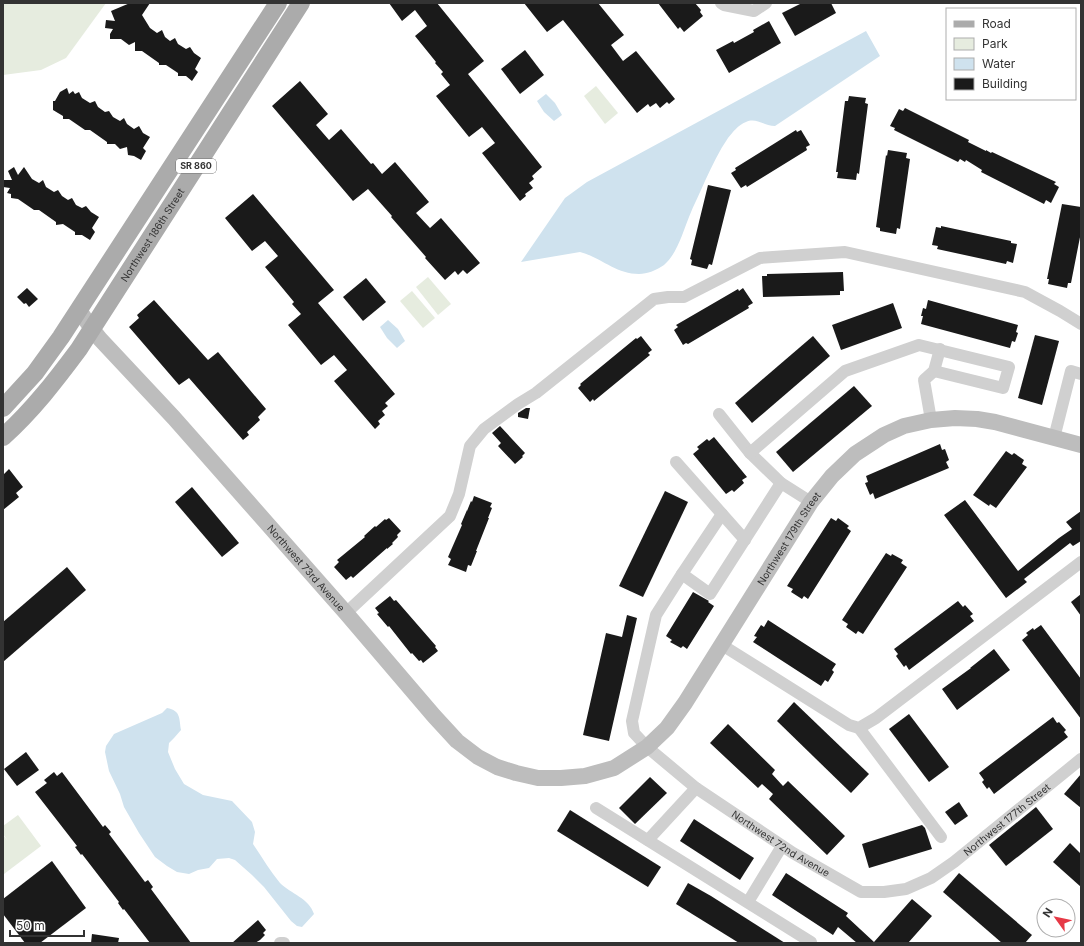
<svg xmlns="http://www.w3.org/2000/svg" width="1084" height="946" font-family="Inter,sans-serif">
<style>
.green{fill:#e6ecdf}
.water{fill:#cfe2ee}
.building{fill:#1a1a1a}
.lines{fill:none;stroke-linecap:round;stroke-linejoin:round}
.street{stroke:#d0d0d0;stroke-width:12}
.secondary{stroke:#bdbdbd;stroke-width:16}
.primary{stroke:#ababab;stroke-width:18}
.labels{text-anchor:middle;stroke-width:4;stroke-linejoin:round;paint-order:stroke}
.shield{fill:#fff;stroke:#707070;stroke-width:1}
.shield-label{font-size:9px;font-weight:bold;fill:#333}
.street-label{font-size:10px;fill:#333;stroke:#fff}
</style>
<rect width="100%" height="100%" fill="#fff"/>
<g class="green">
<path d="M3 3H106L66 58 41 70 3 75Z"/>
<path d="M596 86 618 113 605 124 584 96Z"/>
<path d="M428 277 451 304 438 315 416 287Z"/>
<path d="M412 291 435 318 423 328 400 301Z"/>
<path d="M18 815 41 846 4 874 3 835 8 841 3 834V826Z"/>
</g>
<g class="water">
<path d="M866 31 880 56 775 126C764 126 756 117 746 122 738 125 733 132 728 138 719 151 712 166 705 181 700 193 694 204 689 217 683 232 677 254 664 265 657 270 647 274 639 274 616 274 600 257 580 252L521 262 565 198 587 182Z"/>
<path d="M546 94 555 103 562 115 554 121 544 112 537 101Z"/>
<path d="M388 320 398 329 405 341 397 348 387 338 380 327Z"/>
<path d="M167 708C181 711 179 718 181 730L174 738 169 743 168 752 175 769 184 784 203 795 232 801 252 822 255 832 253 844C262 857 270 871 280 883 291 894 309 898 314 914L302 927 297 926 291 921 264 887 252 875 235 860 229 858 217 859 209 868 198 870 189 874 177 872 167 866 155 857 139 833 124 807 120 794 109 771 105 752 106 746 114 734 162 713Z"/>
</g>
<g class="building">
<path d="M130 3H150L142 15 150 28 157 33 162 30 165 37 170 41 175 38 178 44 186 49 190 47 194 53 201 58 195 69 198 72 192 81 186 76H178V73L166 65H159V63L142 51H135V42L129 45 121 39H110V34L113 29 105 28 106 20 115 21 111 11Z"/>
<path d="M389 3H437L484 61 468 74 542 167 532 176 534 179 529 183 533 188 525 194 526 196 520 201 482 153 495 143 482 127 469 137 436 96 450 85 441 74 443 72 435 63 436 62 415 36 427 26 415 10 402 21Z"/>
<path d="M524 3H598L624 35 611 45 623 61 636 51 675 99 669 104 667 102 660 108 656 103 650 107 648 104 637 113 563 20 547 32Z"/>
<path d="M658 3H695L701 10 700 12 703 16 684 32 680 27 678 29Z"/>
<path d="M802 3H831L836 13 795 36 782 13Z"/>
<path d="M769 21 781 43 729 73 716 50 733 41 734 43 754 32 753 30Z"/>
<path d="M525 50 544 75 520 94 501 69Z"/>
<path d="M300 81 328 114 316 125 329 140 341 129 371 164 373 163 382 174 395 162 429 202 416 213 430 228 441 218 480 263 467 274 463 270 458 275 455 271 445 280 425 258 426 257 391 217 392 216 368 189 353 201 272 106Z"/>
<path d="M67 88 69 94 73 91 75 94 79 92 82 98 90 103 95 101 98 107 105 112 109 111 113 117 120 121 124 118 127 124 134 129 139 126 143 133 150 137 143 148 146 151 141 160 134 156 128 155 127 147 120 149 115 144H107V142L90 130H85L69 119H63V116L53 110V101H55L60 92Z"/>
<path d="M849 96 866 98 865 103 868 104 859 174 857 173 856 180 837 178 838 172H836L845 101H848Z"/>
<path d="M905 108 969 140 968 142 986 151V150L991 153 992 152 1056 182 1054 184 1059 187 1051 203 1046 200 1044 204 981 172 982 170 966 160 965 162 960 159 958 162 894 130 895 128 890 126 899 109 903 111Z"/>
<path d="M796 130 797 132 801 130 810 145 806 147 807 150 747 187 746 185 741 188 731 173 736 170 735 168Z"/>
<path d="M888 150 907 153 906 158 910 159 900 229 897 228 896 234 880 231V228L876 227 886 155 887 156Z"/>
<path d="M14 167 18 175 24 167 32 179 39 183 43 180 46 187 54 192 58 190 62 196 68 200 72 198 76 205 82 208 86 206 91 212 99 217 92 228 95 232 90 240 82 235H75V232L63 224 56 225V222L39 210H34L18 199 11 198V194L7 193 10 188 3 187V180H12L8 171Z"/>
<path d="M708 185 731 190 712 265 709 264 707 269 691 265 692 260 690 259Z"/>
<path d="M253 194 334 290 318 303 395 394 385 403 388 406 382 411 385 415 378 421 380 424 375 429 334 381 347 370 334 355 321 365 288 325 301 314 292 304 294 302 265 267 278 256 265 241 252 251 225 218Z"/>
<path d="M1062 204 1081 207V232L1071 283H1068L1067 288 1048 284 1049 279H1047Z"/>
<path d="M941 226 1011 241V243L1017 244 1013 263 1007 261 1006 264 937 249 938 246 932 245 936 227 941 228Z"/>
<path d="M843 272 844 291H840V295L763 297 762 276H767V274Z"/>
<path d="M366 278 386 302 363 321 343 297Z"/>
<path d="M27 288 38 299 29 307 26 303 24 304 17 297Z"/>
<path d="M743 288 753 303 748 306 749 308 688 344 686 343 683 345 674 330 678 327 676 325 738 289 739 291Z"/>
<path d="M154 300 208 360 218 352 266 409 258 417 260 420 247 432 249 435 243 440 189 378 179 385 129 327 139 318 137 315Z"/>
<path d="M928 300 1018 325 1016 332 1018 333 1015 342 1012 341 1010 348 921 324 923 316H921L923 308 926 309Z"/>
<path d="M893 303 902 328 841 350 832 325Z"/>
<path d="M1035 335 1059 341 1042 405 1018 398Z"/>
<path d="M641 336 652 350 648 353 650 355 594 401 593 399 590 402 578 388 581 385 580 384 636 338 637 339Z"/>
<path d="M813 336 830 356 752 423 735 403Z"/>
<path d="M854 386 872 406 793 472 776 452Z"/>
<path d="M526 408H530L528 419 518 417V413Z"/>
<path d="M500 426 525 453 522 456 523 457 515 464 498 446 501 443 492 433Z"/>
<path d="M714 437 747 477 742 480 744 483 734 492 732 490 726 494 693 454 699 449 697 447 707 439 709 441Z"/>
<path d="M940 444 942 450 945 449 949 460 946 462 949 468 875 499 873 493 870 495 865 483 868 482 866 476Z"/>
<path d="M1006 451 1012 455 1014 453 1024 460 1022 464 1027 467 996 508 990 504 989 506 973 495Z"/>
<path d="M9 469 23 487 16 493 19 497 3 510V475Z"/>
<path d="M192 487 239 543 222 557 175 502Z"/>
<path d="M665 491 688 502 643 597 619 586Z"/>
<path d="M474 496 492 503 490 507 492 508 488 518H489L476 551H477L471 566 468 565 466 572 448 565 451 559 448 557 462 525 461 524 467 510V511L471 501 472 502Z"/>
<path d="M965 500 1018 571 1059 538 1072 529 1066 522 1081 511V541L1073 546 1070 543 1024 579 1027 582 1006 598 944 515Z"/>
<path d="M389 518 401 531 397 535 398 537 392 543 393 544 387 549V548L353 578 351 576 346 580 334 567 339 562 337 560 365 537 364 536 375 526 376 527 385 519 386 520Z"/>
<path d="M831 518 836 521 838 518 849 526 847 528 851 531 808 599 804 596 802 599 791 592 793 589 787 586Z"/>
<path d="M886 553 891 556 892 554 903 560 901 563 907 567 863 634 858 631 856 634 846 627 848 624 842 620Z"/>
<path d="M67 567 86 590 3 662V622Z"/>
<path d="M693 592 709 601 708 602 714 606 687 649 683 646 681 648 670 642 672 640 666 636Z"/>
<path d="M1081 594V616L1071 602Z"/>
<path d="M390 596 394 601 396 600 436 646 435 647 438 651 423 663 421 660 419 661 412 653 411 654 389 626 388 627 377 614 379 613 375 608Z"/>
<path d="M958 601 963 607 965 605 973 614 970 616 974 621 909 670 906 665 904 667 896 656 898 654 894 649Z"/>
<path d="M627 615 637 618 609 741 583 735 606 633 622 637Z"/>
<path d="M768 620 836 664 832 670 834 672 828 682 825 680 821 686 753 642 757 637 754 636 761 625 764 627Z"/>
<path d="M1041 625 1081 679V719L1022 640 1028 635 1026 633 1033 628 1034 630Z"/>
<path d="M994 649 1010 670 957 710 942 689 971 668H970Z"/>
<path d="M794 702 869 774 851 793 777 721Z"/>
<path d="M909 714 949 767 929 782 889 729Z"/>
<path d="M1053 717 1057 723 1059 722 1066 730 1064 732 1068 737 994 794 989 787 987 789 982 782 984 780 979 773Z"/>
<path d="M728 724 775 770 772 774 783 786 788 781 845 836 827 855 769 799 773 794 762 784 758 788 710 743Z"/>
<path d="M26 752 39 770 17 786 4 769Z"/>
<path d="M54 772 57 776 62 772 103 827 105 825 111 832 109 834 145 882 148 880 153 887 151 889 191 943H150L124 909 123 910 118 903 119 902 82 854 81 855 75 847 77 846 35 792 47 783 44 780Z"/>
<path d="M1081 774V808L1064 794Z"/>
<path d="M650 777 667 793 635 824 619 808Z"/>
<path d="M959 802 968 816 955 825 945 812Z"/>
<path d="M1036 807 1053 829 1006 866 989 845Z"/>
<path d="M570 810 661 867 648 887 557 831Z"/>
<path d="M694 819 754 858 740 880 680 841Z"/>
<path d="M922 825 925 828 932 849 869 868 862 844Z"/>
<path d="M1070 843 1081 854V887L1053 862Z"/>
<path d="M52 861 86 908 40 943H25L3 914V899Z"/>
<path d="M786 873 848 913 846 916 874 942 912 899 932 916 908 943H857L838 927 833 935 772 895Z"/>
<path d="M959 873 1032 935 1025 943H1002L943 892Z"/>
<path d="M688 883 711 896 785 943H739L676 904Z"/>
<path d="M258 920 266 930 263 933 265 935 260 940 255 943H232Z"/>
<path d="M92 934 119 938 118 943H91Z"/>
</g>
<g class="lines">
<g class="street">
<path d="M721 3 724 5 754 11 766 3"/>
<path d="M719 414 750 453 781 483 811 502"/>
<path d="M931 420 924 380 934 371 940 349"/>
<path d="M1054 438 1071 371 1081 374"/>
<path d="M750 453 845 371 919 345 1009 367 1003 388 934 371"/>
<path d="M676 462 745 540"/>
<path id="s1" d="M781 483 710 594 682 574 656 615 632 721 634 733 647 747 696 788 793 853 861 892H884L906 889 931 878 954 862 1081 759"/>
<path d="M682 574 722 514"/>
<path d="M346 613 450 516 459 494 470 446 484 429 518 404 536 393 654 299 668 297H684L760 258 845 252 1025 292 1060 311 1081 324"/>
<path d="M722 645 849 725 859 728 876 718 1081 562"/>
<path d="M859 728 941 837"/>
<path d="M596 808 811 942"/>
<path d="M648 840 696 788"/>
<path d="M748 902 782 846"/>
<path d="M280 943H284"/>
</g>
<path class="secondary" id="s2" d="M79 310 92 329 100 339 174 418 346 613 434 716 457 741 478 757 497 767 516 773 538 778H561L585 776 614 768 647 747 667 728 685 703 811 502 832 476 855 454 884 435 904 426 931 420 955 418 977 419 995 422 1081 445"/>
<g class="primary">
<path d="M3 408 35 373 61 337 278 3"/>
<path id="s3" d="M3 437C32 411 56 380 79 349L301 3"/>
</g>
</g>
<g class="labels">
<rect class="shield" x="176" y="159" width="40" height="14" rx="3"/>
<g class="shield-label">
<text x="196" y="169">SR 860</text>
</g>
<g class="street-label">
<text dy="4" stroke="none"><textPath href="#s3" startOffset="252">Northwest 186th Street</textPath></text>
<text dy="4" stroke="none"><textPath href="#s2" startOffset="1033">Northwest 179th Street</textPath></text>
<text dy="4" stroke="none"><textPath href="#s2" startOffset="344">Northwest 73rd Avenue</textPath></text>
<text dy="4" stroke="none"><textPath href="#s1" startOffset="782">Northwest 177th Street</textPath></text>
<text dy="4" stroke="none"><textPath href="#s1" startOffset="520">Northwest 72nd Avenue</textPath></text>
</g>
</g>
<rect width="1084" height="946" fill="none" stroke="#333333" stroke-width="8"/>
<rect x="946" y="8" width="130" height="92" fill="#ffffff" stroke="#adadad"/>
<rect x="954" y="21" width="20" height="6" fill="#ababab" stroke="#adadad"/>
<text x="982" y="28" font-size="12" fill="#333333">Road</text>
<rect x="954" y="38" width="20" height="12" fill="#e6ecdf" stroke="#adadad"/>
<text x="982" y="48" font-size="12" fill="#333333">Park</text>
<rect x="954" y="58" width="20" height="12" fill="#cfe2ee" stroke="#adadad"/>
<text x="982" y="68" font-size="12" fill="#333333">Water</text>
<rect x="954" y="78" width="20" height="12" fill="#1a1a1a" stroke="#adadad"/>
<text x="982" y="88" font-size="12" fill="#333333">Building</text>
<g transform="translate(1056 918) rotate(303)"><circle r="19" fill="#ffffff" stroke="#adadad"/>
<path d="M0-3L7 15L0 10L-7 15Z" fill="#e63946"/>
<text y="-6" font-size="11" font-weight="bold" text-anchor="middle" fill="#333333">N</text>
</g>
<path d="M10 930v6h74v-6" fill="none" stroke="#333333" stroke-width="2"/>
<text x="16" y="930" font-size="12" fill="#333333" stroke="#ffffff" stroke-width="3" paint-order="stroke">50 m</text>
</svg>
